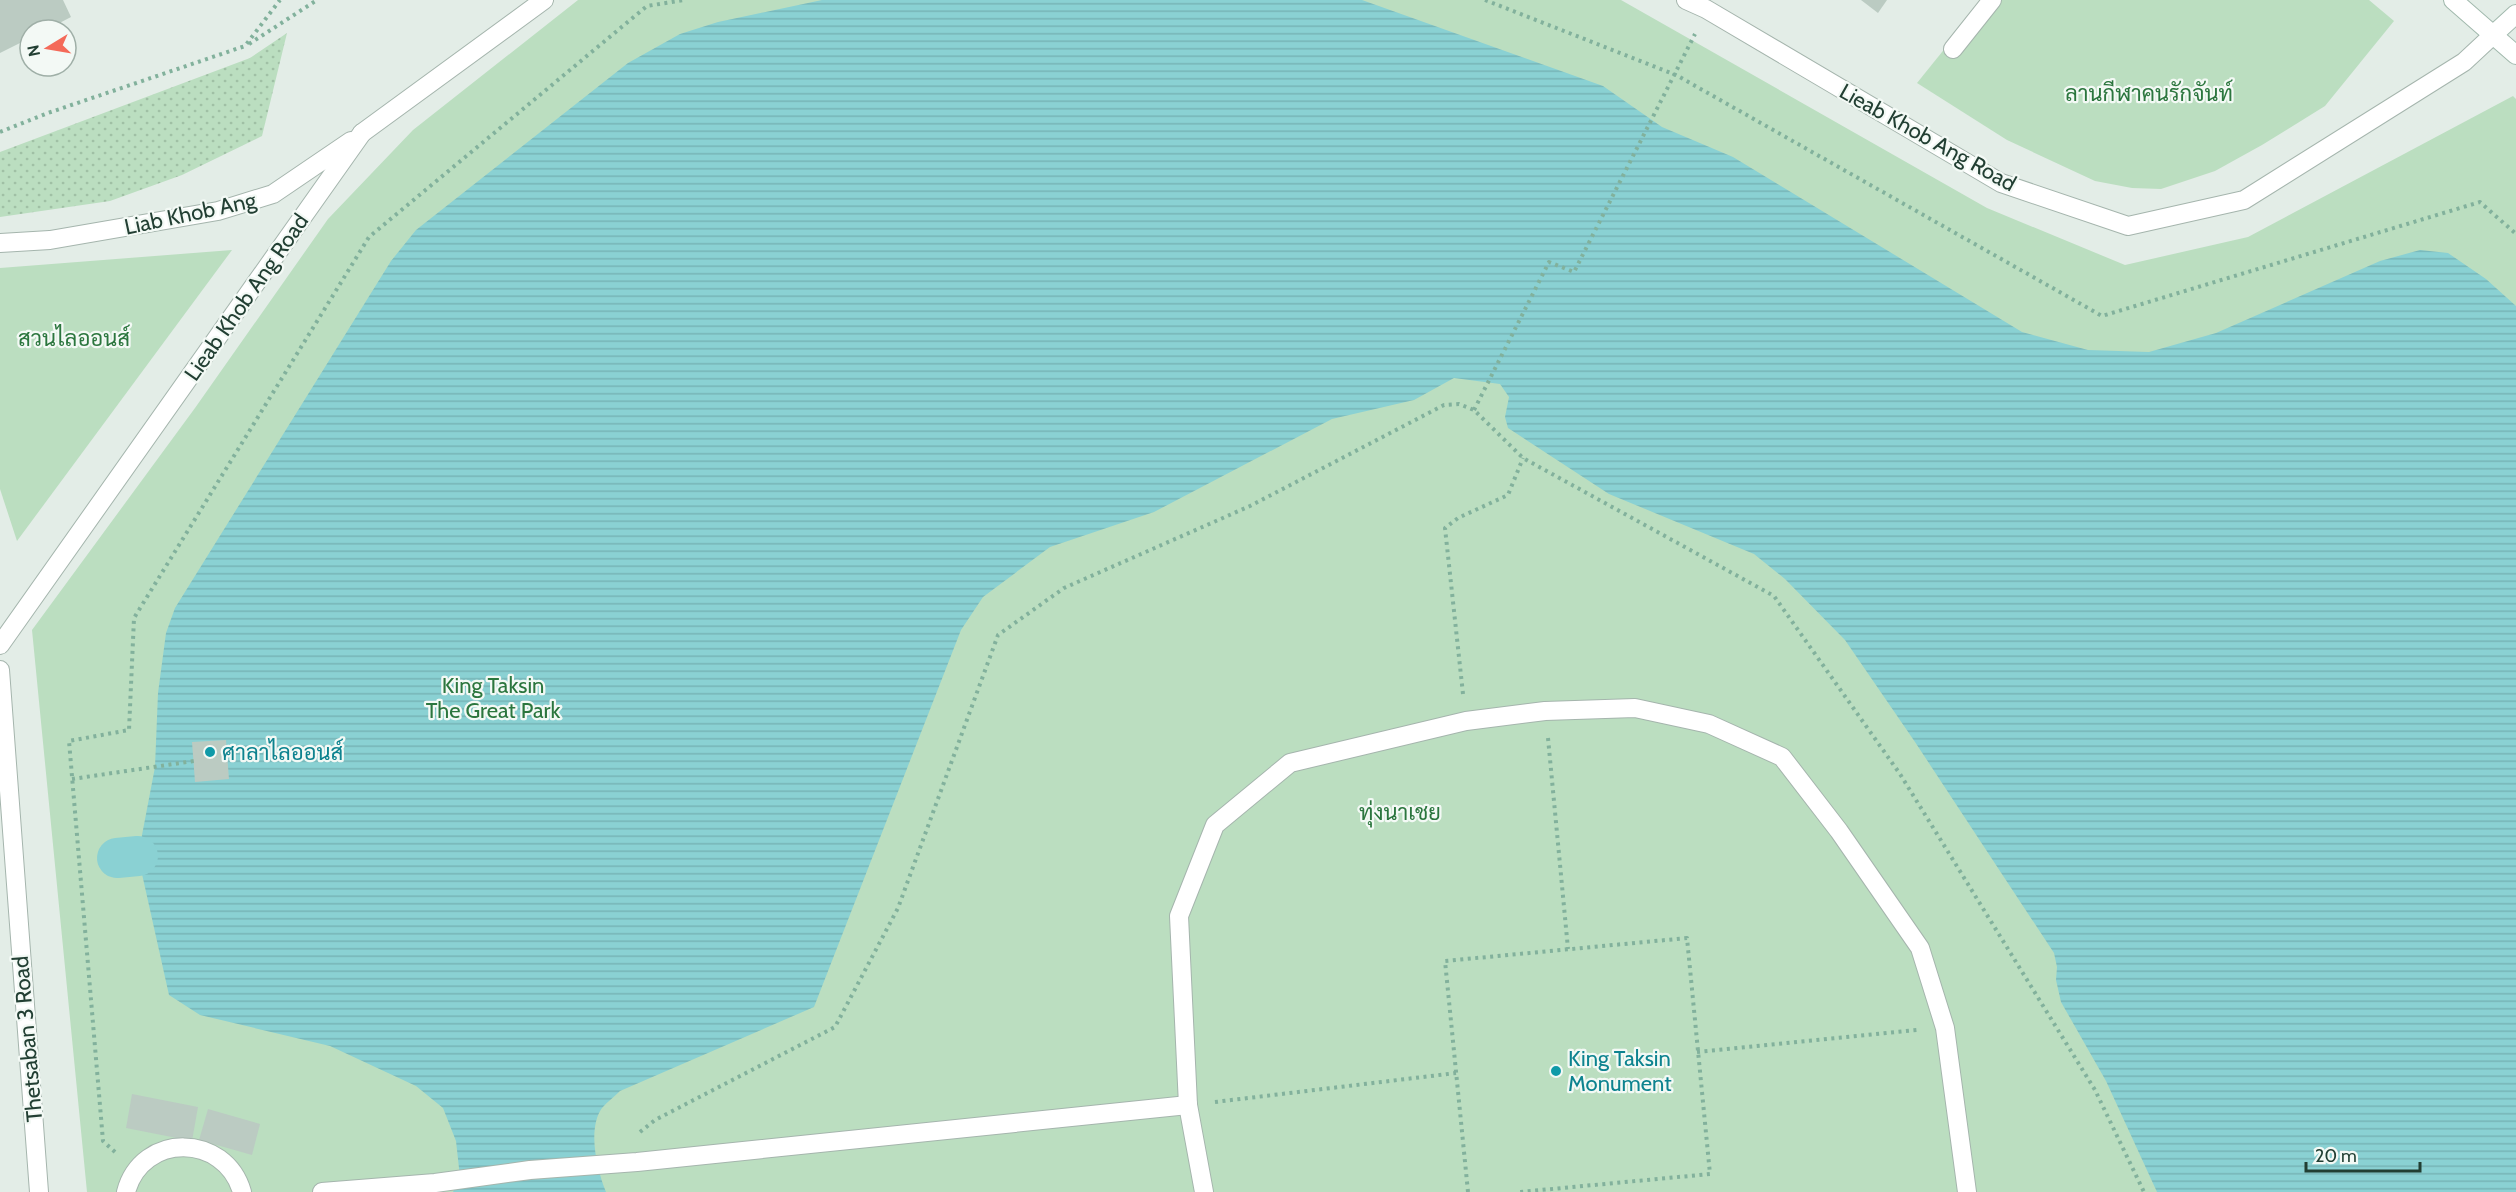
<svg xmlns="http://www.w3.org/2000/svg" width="2516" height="1192" font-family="Cabin,Sarabun,sans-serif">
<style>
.park{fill:#bbdec0}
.garden{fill:url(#garden-dots)}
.water{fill:url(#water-rules)}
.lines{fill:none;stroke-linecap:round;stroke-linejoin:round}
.canal{stroke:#8ad1d3;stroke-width:40}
.building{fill:#bbcbc2}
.service-casing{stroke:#a5b5ad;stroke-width:20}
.minor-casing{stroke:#a5b5ad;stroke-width:20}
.tertiary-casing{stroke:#a5b5ad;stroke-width:20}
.secondary-casing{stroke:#a1b9ad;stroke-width:20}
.path{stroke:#82b19c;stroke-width:4;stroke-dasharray:3 4.5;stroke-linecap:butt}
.service{stroke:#fff;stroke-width:18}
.minor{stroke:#fff;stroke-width:18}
.tertiary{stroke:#fff;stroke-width:18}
.secondary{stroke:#fff;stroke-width:18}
.culture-dot{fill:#0f9aa8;stroke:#f3f9f5;stroke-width:2}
.labels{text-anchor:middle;stroke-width:4.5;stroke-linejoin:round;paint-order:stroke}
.park-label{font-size:22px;fill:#2b763e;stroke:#f3f9f5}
.street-label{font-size:22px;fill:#223f33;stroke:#f3f9f5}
.culture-label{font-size:22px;fill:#0d838f;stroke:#f3f9f5;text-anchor:start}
</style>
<defs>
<pattern id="garden-dots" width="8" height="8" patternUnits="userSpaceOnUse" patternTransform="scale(1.5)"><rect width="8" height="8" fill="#bbdec0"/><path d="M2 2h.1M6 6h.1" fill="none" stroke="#a0c0a5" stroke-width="1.8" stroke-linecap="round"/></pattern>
<pattern id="water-rules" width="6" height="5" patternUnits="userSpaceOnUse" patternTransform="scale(1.5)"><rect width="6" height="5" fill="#8ad1d3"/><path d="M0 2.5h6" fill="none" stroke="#77b4b6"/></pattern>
</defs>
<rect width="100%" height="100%" fill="#e3ede7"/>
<g class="park">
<path d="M578 0H1621L1987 208 2125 265 2248 237 2513 96 2516 99V1192H87L32 630 195 408 328 219 413 130Z"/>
<path d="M1984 0H2369L2394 21 2325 106 2262 145 2215 171 2161 189 2132 188 2095 181 2007 140 1917 83Z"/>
<path d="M232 250 17 541 0 489V268Z"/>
</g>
<path class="garden" d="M287 33 262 136 182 175 110 201 0 217V152L250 58Z"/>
<path class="water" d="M822 0H1362L1603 86 1662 127 1733 157 2022 332 2088 350 2149 352 2216 333 2380 261 2420 250 2448 253 2486 279 2516 306V1192H2157L2106 1081 2061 1002 2056 980 2057 967 2054 953 1915 742 1845 640 1785 579 1754 554 1609 494 1508 428 1505 417 1509 397 1500 384 1454 378 1414 400 1332 419 1154 512 1050 547 983 597 961 630 814 1007 620 1091C615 1096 607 1102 602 1108 587 1129 597 1170 606 1192H453L460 1177 456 1141 443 1108 416 1086 330 1046 200 1015 169 995 138 856 155 767 158 693 166 633 175 608 391 261 416 230 628 63 680 34 718 22Z"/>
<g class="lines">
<path class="canal" d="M117 858 138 856"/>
</g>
<g class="building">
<path d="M0 0H63L71 17 46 30H30V38L0 53Z"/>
<path d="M1861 0H1887L1878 13Z"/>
<path d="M226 740 229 779 195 782 192 742Z"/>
<path d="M132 1094 198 1107 192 1141 126 1128Z"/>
<path d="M208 1109 260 1124 252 1155 199 1140Z"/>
</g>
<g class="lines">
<defs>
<g id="service">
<path d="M1953 49 1992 0"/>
<path d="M126 1192C142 1132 225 1133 242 1192"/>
<path d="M322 1192 435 1183 530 1170 637 1162 1188 1105"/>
<path d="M1204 1192 1188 1105 1179 916 1215 825 1290 763 1466 721 1545 711 1635 708 1709 724 1782 757 1839 831 1920 948 1945 1028 1967 1192"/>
</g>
<g id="minor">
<path d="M0 243 50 240 218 211 273 194 351 141"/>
<path d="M0 645 362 133"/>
</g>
<g id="tertiary">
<path d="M1686 0 1706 9 2001 183 2128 226 2244 200 2464 62 2493 35"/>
<path d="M362 133 544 0"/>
<path d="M0 670 39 1192"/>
</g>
<g id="secondary">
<path d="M2453 0 2516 55"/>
<path d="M2493 35 2516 14"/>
</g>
</defs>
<use href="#service" class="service-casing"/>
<use href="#minor" class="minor-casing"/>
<use href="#tertiary" class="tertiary-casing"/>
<use href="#secondary" class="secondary-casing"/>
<g class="path">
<path d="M1485 0 1676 75 2102 316 2480 202 2516 234"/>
<path d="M249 44 317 0"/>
<path d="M0 132 48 113 245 46 280 0"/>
<path d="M1474 410 1549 262 1574 272 1695 34"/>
<path d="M1463 694 1445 528 1458 518 1508 495 1523 458"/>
<path d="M1548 738 1568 949"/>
<path d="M72 779 194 761"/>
<path d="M1697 1052 1917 1030"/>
<path d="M1215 1102 1456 1073"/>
<path d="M640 1132 655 1120 835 1027 898 908 998 635 1064 588 1250 506 1444 405 1459 404 1474 410 1523 458 1774 596 1900 774 2095 1090 2144 1192"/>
<path d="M115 1152 103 1141 69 741 129 730 134 618 369 237 647 6 684 0"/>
<path d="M1468 1192 1445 961 1687 938 1710 1174 1520 1192"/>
</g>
<use href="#service" class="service"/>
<use href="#minor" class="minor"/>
<use href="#tertiary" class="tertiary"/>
<use href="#secondary" class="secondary"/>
</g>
<g class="culture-dot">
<circle cx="210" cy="752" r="6"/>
<circle cx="1556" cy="1071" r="6"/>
</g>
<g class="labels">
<g class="park-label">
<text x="2149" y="101">ลานกีฬาคนรักจันท์</text>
<text x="74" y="346">สวนไลออนส์</text>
<text x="493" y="693">King Taksin<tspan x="493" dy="25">The Great Park</tspan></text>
<text x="1400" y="820">ทุ่งนาเชย</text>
</g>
<g class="street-label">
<text transform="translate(1928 137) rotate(29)" y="8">Lieab Khob Ang Road</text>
<text transform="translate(190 213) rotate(-12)" y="8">Liab Khob Ang</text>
<text transform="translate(246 297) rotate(-55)" y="8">Lieab Khob Ang Road</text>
<text transform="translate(27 1039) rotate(-95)" y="8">Thetsaban 3 Road</text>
</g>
<g class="culture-label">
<text x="222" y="760">ศาลาไลออนส์</text>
<text x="1568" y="1066">King Taksin<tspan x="1568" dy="25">Monument</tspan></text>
</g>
</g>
<g transform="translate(48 48) rotate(259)"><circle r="28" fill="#f3f9f5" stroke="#9fafa7" stroke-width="1.5"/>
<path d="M0-4.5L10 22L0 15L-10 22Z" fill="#f46a59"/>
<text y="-9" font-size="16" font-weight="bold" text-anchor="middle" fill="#223f33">N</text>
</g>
<path d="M2306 1162v9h114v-9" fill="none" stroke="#223f33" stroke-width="3"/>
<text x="2315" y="1162" font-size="18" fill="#223f33" stroke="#f3f9f5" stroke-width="4.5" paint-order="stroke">20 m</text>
</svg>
